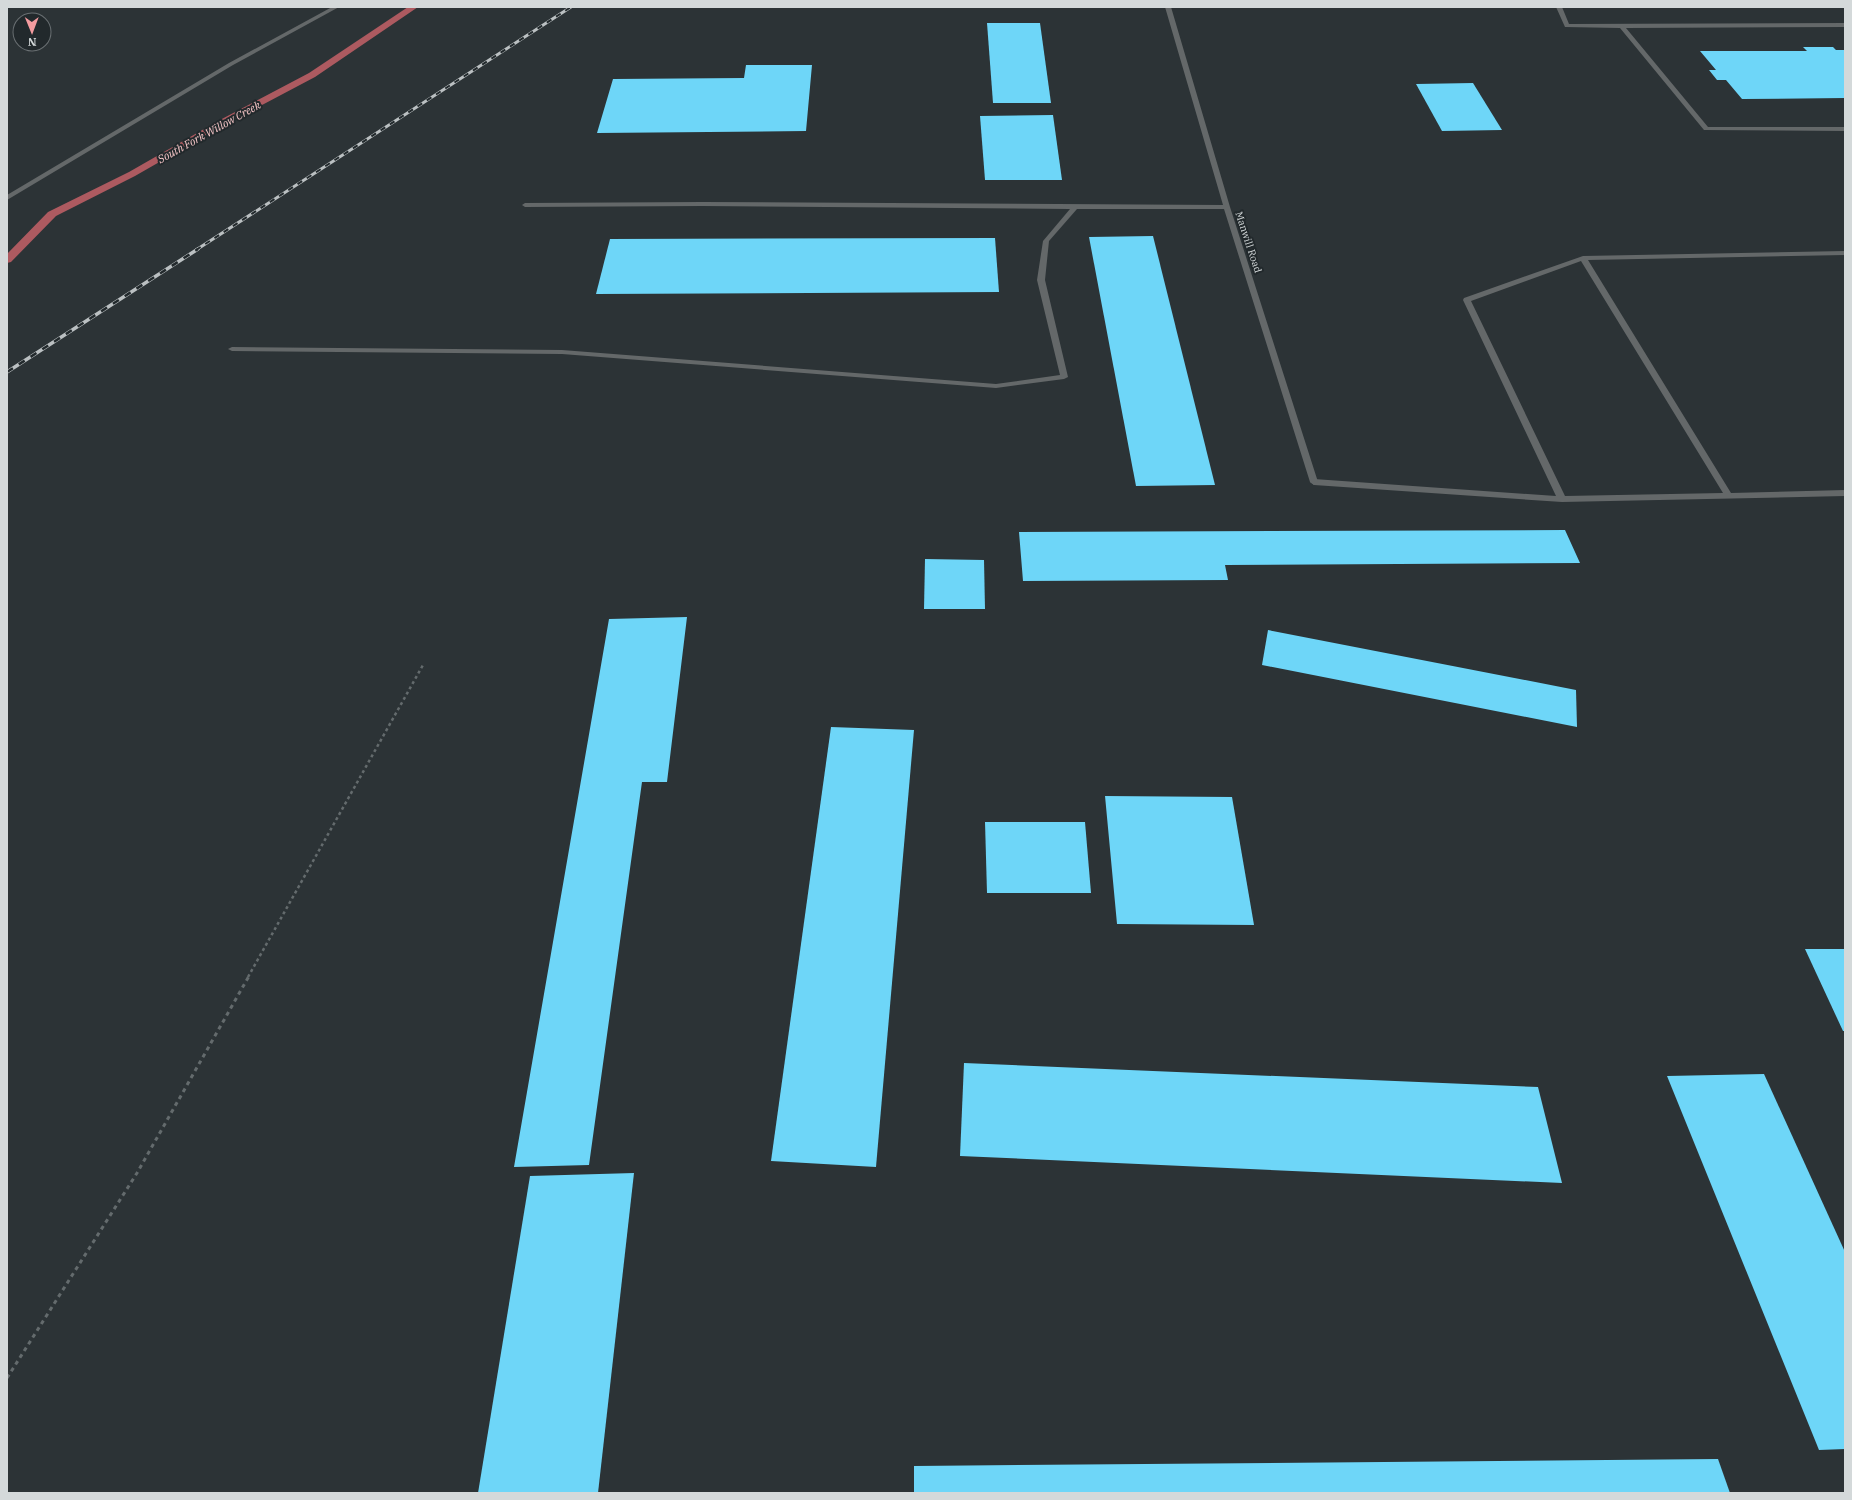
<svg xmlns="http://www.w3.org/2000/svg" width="1852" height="1500" font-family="'IBM Plex Serif',serif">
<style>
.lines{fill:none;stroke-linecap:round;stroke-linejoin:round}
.stream{fill:#ad5a60;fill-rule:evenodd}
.building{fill:#6ed6f8}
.path-far1{stroke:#646b6d;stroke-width:2.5;stroke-dasharray:3 3;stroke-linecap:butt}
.path{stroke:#646b6d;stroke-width:3;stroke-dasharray:4 4;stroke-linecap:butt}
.lane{fill:#646869;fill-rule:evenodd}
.street{fill:#646869;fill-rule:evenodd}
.rail-far1-casing{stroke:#bbc0c2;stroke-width:3}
.rail-casing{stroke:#bbc0c2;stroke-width:3.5}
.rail-far1{stroke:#22292c;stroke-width:2;stroke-dasharray:5.5;stroke-linecap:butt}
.rail{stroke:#22292c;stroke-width:2.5;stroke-dasharray:7;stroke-linecap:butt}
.labels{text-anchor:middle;stroke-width:4;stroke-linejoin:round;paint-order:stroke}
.far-street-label{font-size:10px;fill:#d4d9da;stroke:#22292c}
.far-water-label{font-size:11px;font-style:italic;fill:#f8c8c9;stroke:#22292c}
</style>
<rect width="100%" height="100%" fill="#2c3336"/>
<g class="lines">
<path class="stream" d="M408 7H418L315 77 224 125 135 176 56 216 11 262 7 263V254L48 212 129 172 218 121 309 73Z"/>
</g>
<g class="building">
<path d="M987 23H1040L1051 103H993Z"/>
<path d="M1803 47H1833L1836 50H1845V98L1742 99 1726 80H1717L1709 70H1716L1700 51H1807Z"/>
<path d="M746 65H812L806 131 597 133 613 79 744 78Z"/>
<path d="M1473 83 1502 130 1442 131 1416 84Z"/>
<path d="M1053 115 1062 180H985L980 116Z"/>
<path d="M1153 236 1215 485 1136 486 1089 237Z"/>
<path d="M995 238 999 292 596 294 610 239Z"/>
<path d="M1565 530 1580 563 1225 565 1228 580 1023 581 1019 532Z"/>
<path d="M925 559 984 560 985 609H924Z"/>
<path d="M687 617 667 782H642L589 1165 514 1167 609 619Z"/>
<path d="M1268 630 1576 690 1577 727 1262 665Z"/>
<path d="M831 727 914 730 876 1167 771 1161Z"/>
<path d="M1105 796 1232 797 1254 925 1117 924Z"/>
<path d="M985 822H1085L1091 893H987Z"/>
<path d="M1805 949H1845V1031H1843Z"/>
<path d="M964 1063 1538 1087 1562 1183 960 1156Z"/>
<path d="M1764 1074 1845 1252V1449L1819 1450 1667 1076Z"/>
<path d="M634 1173 598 1493H478L530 1176Z"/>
<path d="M1718 1459 1730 1493H914V1466Z"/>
</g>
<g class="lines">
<path class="path-far1" d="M248 977 423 665"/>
<path class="path" d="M7 1378 137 1173 249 976"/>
<g class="lane">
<path d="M332 7H339L233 65 7 200V195L229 63Z"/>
<path d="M1556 7H1562L1569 24 1845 23V27L1626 28 1708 127H1845V131L1704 130 1620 28 1565 27Z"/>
<path d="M1845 251V255L1588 260 1731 493 1845 490V496L1562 502 1314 485 1310 482 1314 479 1556 496 1463 300 1464 298 1583 256ZM1581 261 1723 493 1565 496 1471 301Z"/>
</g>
<path class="street" d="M1165 7H1171L1230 207 1318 482 1317 484 1314 485 1310 482 1224 209H1077L1049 241 1045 280 1068 377 1064 379 996 388 562 354 232 351 228 349 232 347 562 350 996 384 1060 375 1037 280 1043 241 1070 209 702 206 525 207 522 205 525 203 702 202 1223 205Z"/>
<defs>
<path id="rail-far1" d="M196 250 571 7"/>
<path id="rail" d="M7 372 198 249"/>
</defs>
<use href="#rail-far1" class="rail-far1-casing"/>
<use href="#rail" class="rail-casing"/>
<use href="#rail-far1" class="rail-far1"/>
<use href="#rail" class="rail"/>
</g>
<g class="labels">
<g class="far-street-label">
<text transform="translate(1249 242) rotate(72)" y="4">Manwill Road</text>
</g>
<g class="far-water-label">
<text transform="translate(209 132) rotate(-29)" y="4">South Fork Willow Creek</text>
</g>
</g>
<rect width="1852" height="1500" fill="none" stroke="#d4d9da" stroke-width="16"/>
<g transform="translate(32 32) rotate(179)"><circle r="19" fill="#22292c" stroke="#696f72"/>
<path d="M0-3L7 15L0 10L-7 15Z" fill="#f49b9f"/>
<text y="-6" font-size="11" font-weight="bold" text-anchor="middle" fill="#d4d9da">N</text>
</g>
</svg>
